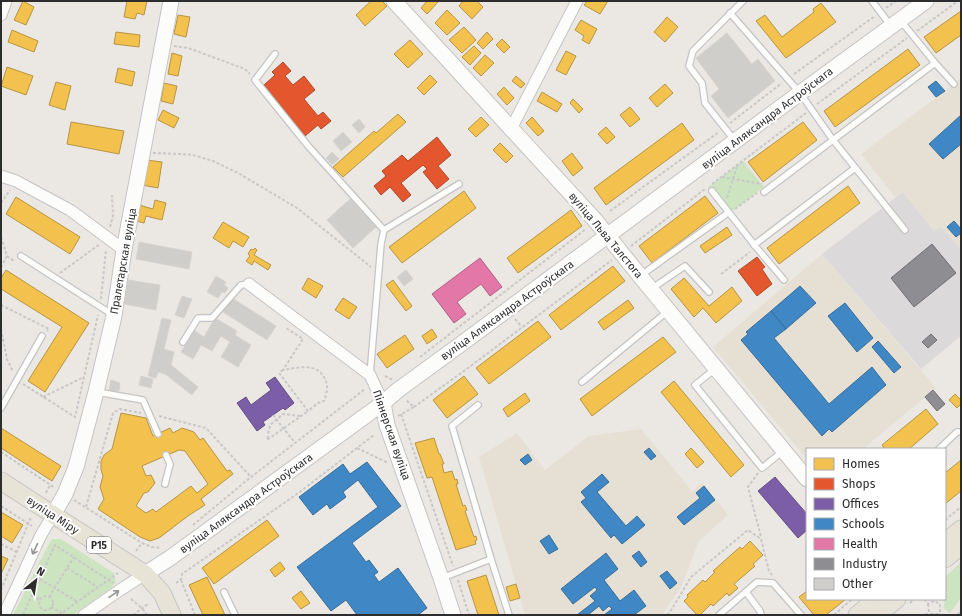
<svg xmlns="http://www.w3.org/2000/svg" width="962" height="616" font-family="'Fira Sans',sans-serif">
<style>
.industrial{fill:#dcd9db}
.education{fill:#e5e0d3}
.green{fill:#cde4c0}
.homes{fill:#f2c14e;stroke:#b79544;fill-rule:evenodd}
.shops{fill:#e4572e;stroke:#ad4a2e}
.offices{fill:#7b5ea7;stroke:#644f82}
.schools{fill:#3f88c5;stroke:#3a6d97}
.health{fill:#e377a8;stroke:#ac6183}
.industry{fill:#8d8d92;stroke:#707074}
.building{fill:#d0cecb;stroke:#d6d4d0}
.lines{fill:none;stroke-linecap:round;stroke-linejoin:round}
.lane-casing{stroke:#c5c4c4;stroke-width:8}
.street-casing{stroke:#c5c4c4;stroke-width:13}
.secondary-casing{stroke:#c5c4c4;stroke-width:17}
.primary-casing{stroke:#c6c5c3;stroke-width:19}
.path{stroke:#c8c8c8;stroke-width:2;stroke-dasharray:3 2;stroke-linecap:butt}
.lane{stroke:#fcfcfb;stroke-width:5.5}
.street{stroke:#fcfcfb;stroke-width:11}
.secondary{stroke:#fcfcfb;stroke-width:15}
.primary{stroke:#e7e3d6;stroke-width:17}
.oneway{stroke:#949494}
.labels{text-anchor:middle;stroke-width:4;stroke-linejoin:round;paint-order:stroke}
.shield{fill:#fff;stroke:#6c6c6c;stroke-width:1}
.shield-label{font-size:10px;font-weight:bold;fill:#2d2d2d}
.street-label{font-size:11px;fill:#2d2d2d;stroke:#fff}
</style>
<rect width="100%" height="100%" fill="#ebe8e4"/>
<path class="industrial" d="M903 192 934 231 941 226 959 247 961 246V336L921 369 822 254Z"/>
<g class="education">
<path d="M961 79V246L959 248 942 227 934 231 903 192 896 198 861 154Z"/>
<path d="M822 254 936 388 863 449H807V459L713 347Z"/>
<path d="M641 429 692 491 702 483 728 515 699 541 681 587 662 615H525L479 457 517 433 545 470 589 436Z"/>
</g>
<g class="green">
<path d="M743 161 764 187 729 213 708 187Z"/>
<path d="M52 539H61L114 573 116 582 111 588 73 615H13L45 551Z"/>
<path d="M961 562V598L950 613 943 608 945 602 941 599H945V577Z"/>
</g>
<g class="homes">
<path d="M23 1 34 7 26 25 14 20Z"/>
<path d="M127 1H147L144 15 137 13 135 19 124 17Z"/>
<path d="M371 1H382L387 6 365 26 356 15Z"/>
<path d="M427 1H439L427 14 421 8Z"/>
<path d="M463 1H477L483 7 472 19 459 6Z"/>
<path d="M587 1H608L600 14 584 5Z"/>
<path d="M821 3 836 22 786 58 756 21 765 15 782 37 814 12 813 9Z"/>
<path d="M447 10 460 23 447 35 435 23Z"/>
<path d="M961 11V35L936 53 924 37Z"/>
<path d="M178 15 190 17 186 37 174 34Z"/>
<path d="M667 17 678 27 665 42 654 32Z"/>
<path d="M581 20 597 29 589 44 582 40 584 36 575 30Z"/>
<path d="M464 27 476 40 462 53 449 40Z"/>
<path d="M12 30 38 41 34 52 8 42Z"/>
<path d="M116 32 140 35 139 47 114 44Z"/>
<path d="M487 32 493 39 483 49 477 43Z"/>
<path d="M502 39 510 47 504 53 496 45Z"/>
<path d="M410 40 423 54 408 68 394 54Z"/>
<path d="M474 46 481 53 470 65 462 57Z"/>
<path d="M908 49 920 65 835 127 824 111Z"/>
<path d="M566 51 576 56 566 75 556 70Z"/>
<path d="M172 53 182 56 178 76 168 74Z"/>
<path d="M485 55 494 63 481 76 473 68Z"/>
<path d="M7 67 33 76 26 95 1 86Z"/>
<path d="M118 68 135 72 132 86 115 82Z"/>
<path d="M430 75 437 82 424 95 417 88Z"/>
<path d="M516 76 525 84 521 88 512 81Z"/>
<path d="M56 82 71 86 65 110 49 105Z"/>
<path d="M164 83 177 86 173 104 161 101Z"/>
<path d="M665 84 673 93 657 107 649 98Z"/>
<path d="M504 87 514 98 507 105 497 94Z"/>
<path d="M542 92 562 104 557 112 537 101Z"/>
<path d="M573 99 583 109 579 113 570 103Z"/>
<path d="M630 107 640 119 630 127 620 115Z"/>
<path d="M163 110 179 118 174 128 158 120Z"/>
<path d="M398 114 406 122 343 177 333 167 374 131 376 133Z"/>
<path d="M481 117 489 125 476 137 468 129Z"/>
<path d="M532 117 544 131 538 136 526 123Z"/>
<path d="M71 122 124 131 119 154 67 144Z"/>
<path d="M803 122 817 140 763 182 748 162Z"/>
<path d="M682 123 694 140 606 205 594 188Z"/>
<path d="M606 127 615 137 607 144 598 134Z"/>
<path d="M500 143 513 156 506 163 493 150Z"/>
<path d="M572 153 583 168 573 176 562 161Z"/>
<path d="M147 160 162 162 158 188 142 185Z"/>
<path d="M848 186 860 203 779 264 767 248Z"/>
<path d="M464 191 476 208 402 263 389 247Z"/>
<path d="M705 196 718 213 652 263 639 246Z"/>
<path d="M16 197 80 237 70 254 6 214Z"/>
<path d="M155 200 166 203 162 220 146 216 144 223 136 221 139 205 153 209Z"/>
<path d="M571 210 582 226 518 273 507 258Z"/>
<path d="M223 222 249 237 243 247 233 241 229 248 213 238Z"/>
<path d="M727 227 732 235 705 253 700 246Z"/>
<path d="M255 248 257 250 254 255 271 265 268 270 254 261 252 265 246 261 250 256 248 254 251 249 253 250Z"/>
<path d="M613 266 625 281 561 330 549 315Z"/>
<path d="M6 270 89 323 45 392 28 381 62 327 1 289V278Z"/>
<path d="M308 278 323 286 316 298 302 289Z"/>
<path d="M684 278 709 306 732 287 742 301 716 323 703 308 694 317 671 289Z"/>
<path d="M393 280 412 306 406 311 386 285Z"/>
<path d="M343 298 357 307 349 319 335 310Z"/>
<path d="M628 300 634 308 604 330 598 322Z"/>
<path d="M538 321 551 337 489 384 476 368Z"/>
<path d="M432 329 437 337 427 344 422 336Z"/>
<path d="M405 335 414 349 387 368 377 354Z"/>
<path d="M663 337 676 352 592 416 580 399Z"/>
<path d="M464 376 478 394 447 418 433 400Z"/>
<path d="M674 381 744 465 731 477 661 392Z"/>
<path d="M525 393 530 401 508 417 503 409Z"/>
<path d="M955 394 961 400V404L957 408 949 400Z"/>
<path d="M926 409 938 424 909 449H885L882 445Z"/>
<path d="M121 413 146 418 153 436 170 428 173 433 182 428 194 432 200 440 203 438 227 471 230 470 233 474 201 499 205 505 188 516 159 538 150 541 140 537 98 509 104 499 100 487 103 476 101 470V461L104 455 112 449ZM179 450 185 451 208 484 197 493 191 486 156 512 153 509 146 513 136 506 144 493 148 492 155 483 151 475 146 476 142 466Z"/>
<path d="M1 428 61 466 52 481 1 448Z"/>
<path d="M434 438 439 454H440L444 464H442L444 473 452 471 455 480 457 479 458 484H456L463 506 465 505 467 510 465 511 474 537 476 536 477 540 475 541 476 544 456 550 432 477 427 478 415 443Z"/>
<path d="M691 448 704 462 697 468 685 454Z"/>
<path d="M961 460V491L945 504V473Z"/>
<path d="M1 512 23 525 12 543 1 536Z"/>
<path d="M267 520 279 536 214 584 202 568Z"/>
<path d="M750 541 763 555 753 564 755 566 734 584 738 588 729 596 727 593 713 606 711 604 700 615H697L684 601 688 597 687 595 703 580 705 582 715 572 713 571 740 547 742 549Z"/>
<path d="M1 556 8 559 1 574Z"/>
<path d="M280 562 285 569 275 577 270 570Z"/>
<path d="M486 575 499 615H478L467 581Z"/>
<path d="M207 577 225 615H203L189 585Z"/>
<path d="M516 584 520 598 510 601 506 587Z"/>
<path d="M301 591 310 603 301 609 292 598Z"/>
<path d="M807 591V599H846L826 615H814L799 597Z"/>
</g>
<g class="shops">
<path d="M283 62 291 71 285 76 293 85 304 76 315 90 304 99 318 116 323 112 331 121 321 129 318 125 305 136 264 85 275 75 272 72Z"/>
<path d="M437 137 451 155 438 166 449 179 437 189 423 172 427 169 423 165 401 183 411 195 403 202 390 187 381 195 374 186 386 176 382 171 402 155 408 161Z"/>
<path d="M757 257 765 267 762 269 772 284 757 296 738 271Z"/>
</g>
<g class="offices">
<path d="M275 377 294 403 285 410 283 408 263 422 265 425 257 431 237 403 246 397 251 405 271 390 266 383Z"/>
<path d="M775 477 807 514V530L798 538 758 491Z"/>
</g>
<g class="schools">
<path d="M936 81 945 91 936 97 928 87Z"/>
<path d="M961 115V144L943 159 929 144Z"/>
<path d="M954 221 961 229V233L956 237 947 227Z"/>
<path d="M800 286 816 303 786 329 771 311Z"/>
<path d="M845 303 873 338 857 352 828 316Z"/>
<path d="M771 311 786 329 774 338 829 404 872 367 886 385 832 432 829 429 822 436 741 340 748 334 746 332Z"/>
<path d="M878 341 901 367 894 373 872 347Z"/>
<path d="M649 448 656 456 651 460 644 452Z"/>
<path d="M528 454 532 460 525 465 520 460Z"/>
<path d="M367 462 401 506 352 543 366 562 369 560 378 572 374 575 379 582 398 568 427 608 418 615H357L346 600 331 611 297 567 378 507 358 480 343 492 346 497 330 509 327 504 313 515 299 497 343 464 350 474Z"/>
<path d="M602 474 609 482 597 492 626 526 637 516 645 525 622 544 614 535 611 538 581 502 586 498 581 492Z"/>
<path d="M704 486 715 500 684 525 677 517 700 498 696 493Z"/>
<path d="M549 535 558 549 549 554 540 541Z"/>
<path d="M639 551 647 562 641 567 632 556Z"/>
<path d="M606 553 618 569 604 580 620 601 634 590 646 606 634 615H604L612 609 609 606 603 611 599 606 588 615H577L595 601 590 596 597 590 595 587 573 604 561 589Z"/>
<path d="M667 571 677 583 670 589 660 576Z"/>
</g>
<path class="health" d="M480 258 502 287 490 296 481 284 457 302 466 314 454 323 432 294Z"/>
<g class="industry">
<path d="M932 244 956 273 914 307 891 278Z"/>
<path d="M931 334 937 340 928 348 922 342Z"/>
<path d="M933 390 945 404 937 411 925 397Z"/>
</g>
<g class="building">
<path d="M727 33 752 64 758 59 775 81 728 118 711 96 719 89 696 58Z"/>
<path d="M359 119 365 127 359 133 352 125Z"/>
<path d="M343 132 352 142 341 151 333 141Z"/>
<path d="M332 152 339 159 332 165 326 158Z"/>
<path d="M350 199 376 227 353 248 327 220Z"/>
<path d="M139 242 192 252 189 269 136 259Z"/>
<path d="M406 270 413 279 404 286 397 277Z"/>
<path d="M216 276 226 282 224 285 228 288 225 293 222 292 218 298 207 292Z"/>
<path d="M128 280 160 285 156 310 124 304Z"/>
<path d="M182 296 192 299 184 318 175 315Z"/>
<path d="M232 298 276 326 267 340 223 312Z"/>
<path d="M162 318 171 320 164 349 174 352 171 365 198 387 192 395 165 374 158 372 156 378 148 376Z"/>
<path d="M215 318 237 331 235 335 251 345 238 367 221 357 230 342 221 336 212 351 201 345 193 359 181 352 194 330 204 337Z"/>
<path d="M141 376 153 379 151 388 139 385Z"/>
<path d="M111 380 120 383 119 391H109Z"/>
</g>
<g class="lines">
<defs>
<g id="lane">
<path d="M872 1 891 26"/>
<path d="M730 13 800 93 833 140 764 192"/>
<path d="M901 21 935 63 833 140 905 230"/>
<path d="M275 54 255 80 309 147 384 230"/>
<path d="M935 63 954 84"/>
<path d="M735 141 705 103 702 83 689 66 693 51 743 1"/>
<path d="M712 191 756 247 784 280"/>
<path d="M754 245 855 168"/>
<path d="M21 256 113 315"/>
<path d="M640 276 725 215"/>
<path d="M651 289 685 266 709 292"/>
<path d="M183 342 198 318H212L241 285 249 284"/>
<path d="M715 369 695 385 762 468 783 451"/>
<path d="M370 375 381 244 384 230 459 184"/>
<path d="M582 382 668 311"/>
<path d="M97 392 143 400 158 434"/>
<path d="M1 408 42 336"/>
<path d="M939 449 957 432H961"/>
<path d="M165 484 170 464 166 455"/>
<path d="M491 559 509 615"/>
<path d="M442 578 491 559 452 426 478 405"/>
<path d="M224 592 235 615"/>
<path d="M746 592 760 611 761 615"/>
<path d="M719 615 757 582 773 583 801 615"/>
</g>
<g id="street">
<path d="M1 15 6 1"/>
<path d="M511 129 577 1"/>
<path d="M1 176 16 181 70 210 124 250"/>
<path d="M249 284 370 375 383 403"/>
<path d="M4 615 41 535 53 515"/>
<path d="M84 615 120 590 145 574"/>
</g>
<g id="secondary">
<path d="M394 1 595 220 640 276 807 479"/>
<path d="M383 403 387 425 441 578 453 615"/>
<path d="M53 515 65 494 76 467 96 392 114 316 124 250 171 1"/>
<path d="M145 574 170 558 383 403 398 390 457 347 800 93 926 1"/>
</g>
<g id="primary">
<path d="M1 481 145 574 162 593 172 615"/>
<path d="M945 542 961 529"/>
<path d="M945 559 961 546"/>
<path d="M857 615 876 599"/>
<path d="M878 615 897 599"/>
</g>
</defs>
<use href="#lane" class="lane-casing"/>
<use href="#street" class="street-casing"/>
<use href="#secondary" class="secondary-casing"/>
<use href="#primary" class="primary-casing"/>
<g class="path">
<path d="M886 8 896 1"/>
<path d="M917 31 958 1"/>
<path d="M174 46 188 48 245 69 250 74"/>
<path d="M794 74 875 16"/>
<path d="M817 104 907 38"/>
<path d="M730 123 782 83"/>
<path d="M153 153 181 154 193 155 213 161 238 173 297 208 371 267"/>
<path d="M722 177 762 184"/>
<path d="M712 184 806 113"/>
<path d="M727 198 737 166"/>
<path d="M1 203 10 190"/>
<path d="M735 209 757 193"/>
<path d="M610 211 719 132"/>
<path d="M110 227 113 216 112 195"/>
<path d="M1 237 7 256 1 267"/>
<path d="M631 246 705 189"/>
<path d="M7 256 14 261"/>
<path d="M60 273 100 244"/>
<path d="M721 274 750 252"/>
<path d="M101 299 106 249"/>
<path d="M1 305 49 329 47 331"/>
<path d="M515 319 522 327"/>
<path d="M1 329 7 359 13 372"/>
<path d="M420 357 586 229"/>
<path d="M283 370 279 373 308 411 318 403 324 401C327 393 329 385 324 377 322 376 322 373 320 372 311 364 294 368 283 370L303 339 286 328"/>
<path d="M385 376 393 380"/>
<path d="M23 384 75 417 98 315"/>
<path d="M43 397 84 377"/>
<path d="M414 407 468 368 612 260"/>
<path d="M401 414 453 566"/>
<path d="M273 415 295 443"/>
<path d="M159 416 206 428 251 477"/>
<path d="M300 416 283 414 270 425 267 440 308 411"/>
<path d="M398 416 414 407 406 400"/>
<path d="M357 448 388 463"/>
<path d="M1 452 55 488"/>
<path d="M758 473 748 487 761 537"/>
<path d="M46 493 50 485"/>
<path d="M74 500 142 543"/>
<path d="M1 506 32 526"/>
<path d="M86 507 113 413 120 409 141 413"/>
<path d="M945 520 961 507"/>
<path d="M193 525 251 477 365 389"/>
<path d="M1 544 17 552"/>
<path d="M136 551 142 543 152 547 161 548"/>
<path d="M67 568 98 587"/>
<path d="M40 579 78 602"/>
<path d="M181 580 195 615"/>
<path d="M458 580 469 615"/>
<path d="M176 583 181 580 182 574 297 494 374 435"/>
<path d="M1 590 31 517"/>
<path d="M32 596 40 600"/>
<circle cx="46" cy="603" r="7"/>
<path d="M49 597 74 557"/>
<path d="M131 599 142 608 147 615"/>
<path d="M924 599 928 604 934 601 940 604V614"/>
<path d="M910 603 915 599"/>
<path d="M928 604 929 612 932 614H940L941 615"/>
<path d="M51 607 62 613"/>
<path d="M23 615 55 545 113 583"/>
<path d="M59 615 118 573"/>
<path d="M133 615 149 603"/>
<path d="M667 615 670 612 691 577 748 530 761 539 769 571 772 575"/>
<path d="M834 615 852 599"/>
<path d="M925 615 929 612"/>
<path d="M958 615 961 609"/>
</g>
<use href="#lane" class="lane"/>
<use href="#street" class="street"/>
<use href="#secondary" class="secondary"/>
<use href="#primary" class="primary"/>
</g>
<defs><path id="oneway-shaft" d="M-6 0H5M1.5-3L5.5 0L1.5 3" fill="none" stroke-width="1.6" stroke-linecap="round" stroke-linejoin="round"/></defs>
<g class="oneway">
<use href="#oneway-shaft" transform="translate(35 549) rotate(115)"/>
<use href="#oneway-shaft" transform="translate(114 594) rotate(-35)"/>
</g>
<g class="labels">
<rect class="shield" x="87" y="537" width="24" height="16" rx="3"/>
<g class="shield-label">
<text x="99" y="549">Р15</text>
</g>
<g class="street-label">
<text transform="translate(767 118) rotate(-37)" y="4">вуліца Аляксандра Астроўскага</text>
<text transform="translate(606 235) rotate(50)" y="4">вуліца Льва Талстога</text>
<text transform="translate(123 261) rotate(-80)" y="4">Пралетарская вуліца</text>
<text transform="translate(507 310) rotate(-36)" y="4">вуліца Аляксандра Астроўскага</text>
<text transform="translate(392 435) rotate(71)" y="4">Піянерская вуліца</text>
<text transform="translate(246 503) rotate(-36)" y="4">вуліца Аляксандра Астроўскага</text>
<text transform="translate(53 515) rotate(33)" y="4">вуліца Міру</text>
</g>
</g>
<rect width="962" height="616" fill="none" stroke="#2d2d2d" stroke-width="4"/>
<rect x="806" y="448" width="140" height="152" fill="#ffffff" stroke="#ababab"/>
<rect x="814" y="458" width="20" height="12" fill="#f2c14e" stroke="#ababab"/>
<text x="842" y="468" font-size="12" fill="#2d2d2d">Homes</text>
<rect x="814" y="478" width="20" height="12" fill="#e4572e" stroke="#ababab"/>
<text x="842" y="488" font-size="12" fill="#2d2d2d">Shops</text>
<rect x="814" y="498" width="20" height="12" fill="#7b5ea7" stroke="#ababab"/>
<text x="842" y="508" font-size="12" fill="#2d2d2d">Offices</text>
<rect x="814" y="518" width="20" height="12" fill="#3f88c5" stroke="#ababab"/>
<text x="842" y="528" font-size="12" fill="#2d2d2d">Schools</text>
<rect x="814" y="538" width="20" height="12" fill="#e377a8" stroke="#ababab"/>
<text x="842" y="548" font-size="12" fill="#2d2d2d">Health</text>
<rect x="814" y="558" width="20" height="12" fill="#8d8d92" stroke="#ababab"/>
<text x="842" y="568" font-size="12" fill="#2d2d2d">Industry</text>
<rect x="814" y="578" width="20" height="12" fill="#d0cecb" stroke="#ababab"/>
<text x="842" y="588" font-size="12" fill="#2d2d2d">Other</text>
<g transform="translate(36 580) rotate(30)" stroke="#ffffff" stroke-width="3" paint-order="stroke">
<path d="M0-3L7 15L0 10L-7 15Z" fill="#2d2d2d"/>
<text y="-6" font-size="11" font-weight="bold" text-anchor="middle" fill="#2d2d2d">N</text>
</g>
</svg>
